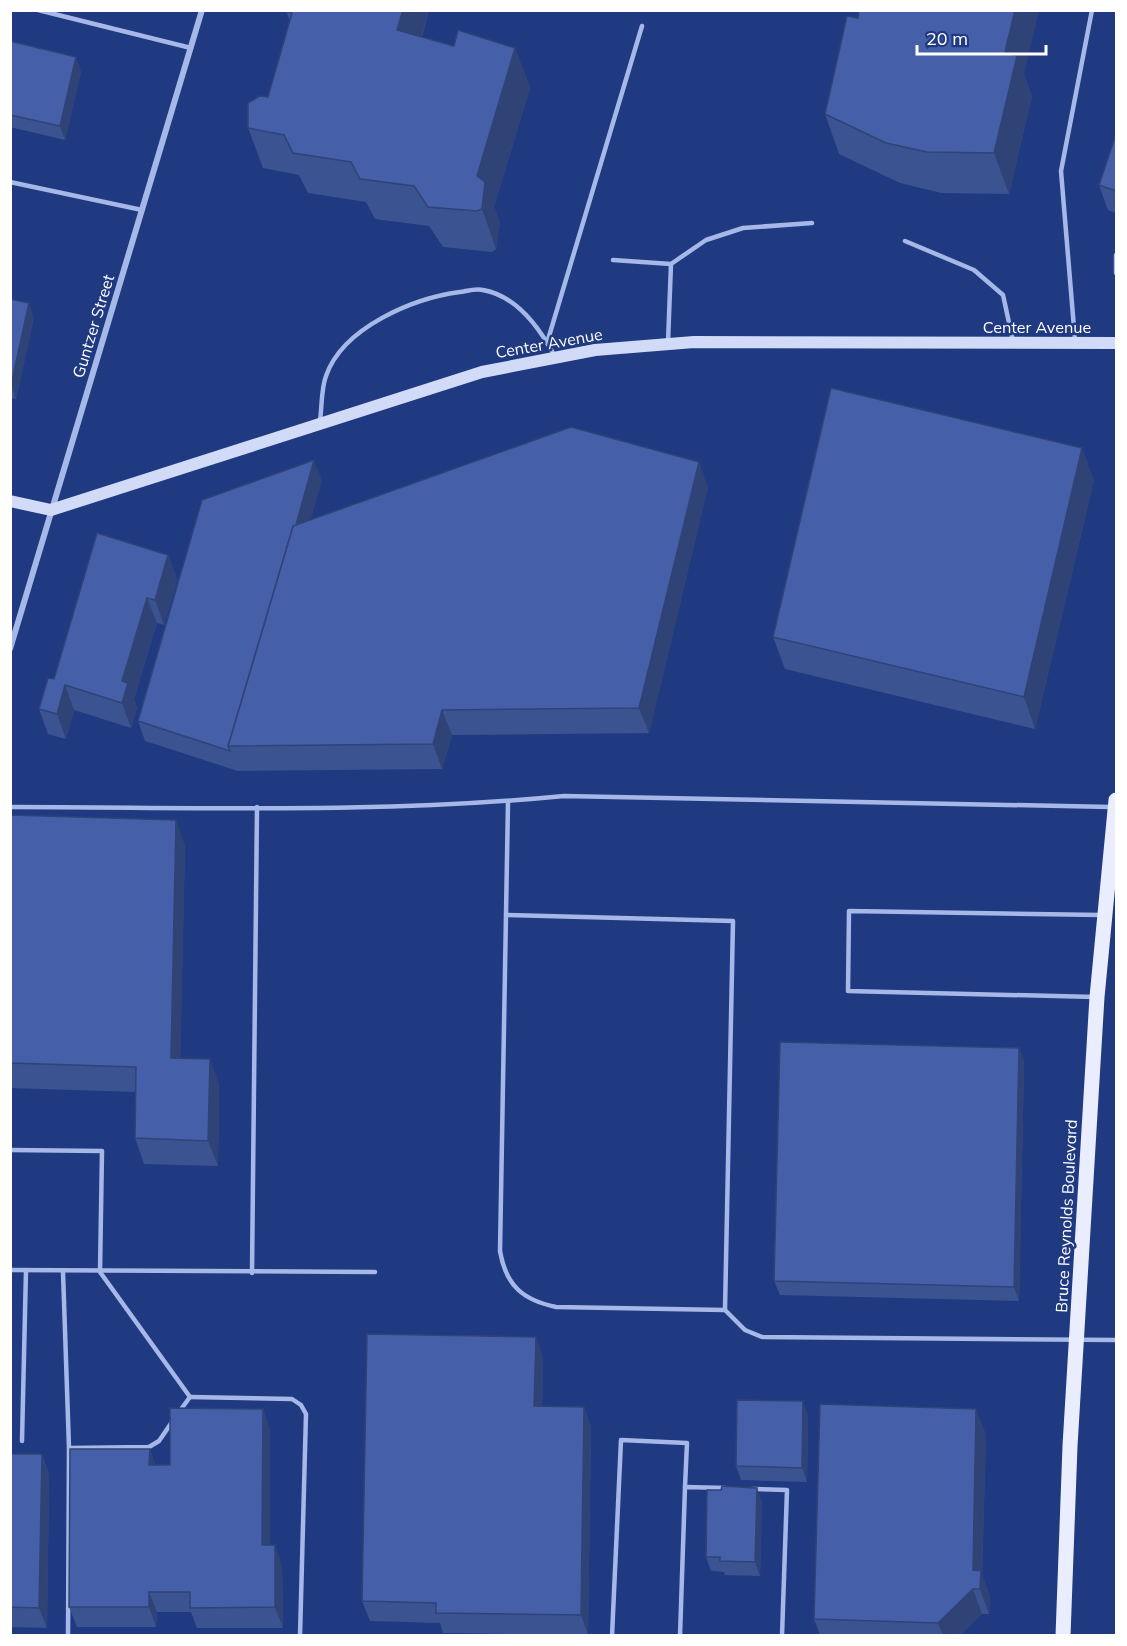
<svg xmlns="http://www.w3.org/2000/svg" width="1127" height="1646" font-family="Mulish,sans-serif">
<style>
.lines{fill:none;stroke-linecap:round;stroke-linejoin:round}
.lane{stroke:#a6b8e8;stroke-width:4.5}
.street{stroke:#a6b8e8;stroke-width:6}
.secondary{stroke:#d1dbf7;stroke-width:12}
.primary{stroke:#e9edfe;stroke-width:15}
.wall{fill:#3b5391}
.shaded-wall{fill:#304376}
.building{fill:#4560a9;stroke:#304376;stroke-width:1.5}
.labels{text-anchor:middle;stroke-width:5;stroke-linejoin:round;paint-order:stroke}
.street-label{font-size:16px;fill:#fff;stroke:#203a81}
</style>
<rect width="100%" height="100%" fill="#203a81"/>
<g class="lines">
<g class="lane">
<path d="M38 10 191 48"/>
<path d="M10 182 142 210"/>
<path d="M905 241 974 270 1003 295 1013 341"/>
<path d="M1116 255V273"/>
<path d="M613 260 671 264 706 240 743 228 812 223"/>
<path d="M1075 340 1061 171 1092 10"/>
<path d="M668 342 671 264"/>
<path d="M547 343 642 26"/>
<path d="M320 421C322 407 321 389 326 376 343 327 414 298 460 292 467 291 476 288 483 290 517 296 539 327 554 355"/>
<path d="M508 802 500 1251C506 1286 523 1300 556 1307L725 1310"/>
<path d="M10 807C195 807 381 814 564 796L1111 807"/>
<path d="M506 915 733 921 725 1310 745 1330 762 1337 1116 1340"/>
<path d="M1095 997 848 991 849 911 1101 915"/>
<path d="M10 1150 102 1151 100 1272 190 1397"/>
<path d="M10 1270 375 1272"/>
<path d="M63 1272 69 1448 149 1447 159 1441 172 1422"/>
<path d="M252 1273 257 807"/>
<path d="M190 1397 292 1399 301 1405 306 1414 300 1636"/>
<path d="M179 1412 190 1397"/>
<path d="M22 1441 26 1270"/>
<path d="M752 1489 787 1490 782 1636"/>
<path d="M68 1636 69 1448"/>
<path d="M612 1636 621 1440 687 1443 685 1487"/>
<path d="M680 1636 685 1487 726 1488"/>
</g>
<path class="street" d="M10 649 202 10"/>
<path class="secondary" d="M10 501 51 510 482 372 595 350 694 342 1116 343"/>
<path class="primary" d="M1063 1636 1070 1446 1097 997 1116 800"/>
</g>
<g class="wall">
<path d="M286 10H429L422 37 454 46 515 48 530 88 494 207 500 222 496 249 492 252 443 247 429 226 375 219 366 202 308 193 299 175 263 168 248 128 268 97 290 22Z"/>
<path d="M10 41 81 71 65 140 10 127Z"/>
<path d="M1024 75 1032 96 1009 194 941 193 900 183 839 154 825 114Z"/>
<path d="M1116 134V213L1108 210 1099 185Z"/>
<path d="M10 299 34 317 16 399 10 398Z"/>
<path d="M1094 480 1035 729 785 669 773 637Z"/>
<path d="M322 481 310 520 708 487 649 733 452 735 442 769 238 771 145 741 138 721Z"/>
<path d="M168 555 177 580 164 625 157 623 134 699 137 708 131 728 74 710 66 739 48 734 39 709 54 679Z"/>
<path d="M10 815 185 845 180 1058 219 1084 218 1166 144 1164 135 1138 136 1092 10 1088Z"/>
<path d="M1019 1048 1024 1062 1019 1301 780 1295 774 1281Z"/>
<path d="M543 1357 542 1406 584 1407 591 1427 588 1635 443 1633 440 1623 370 1621 362 1601Z"/>
<path d="M263 1409 270 1430V1545L282 1565 283 1628H197L191 1612H157L156 1627H77L69 1607 150 1449 155 1465H170Z"/>
<path d="M808 1416 807 1482 741 1480 736 1466Z"/>
<path d="M986 1434 982 1575 990 1596 989 1614H982L960 1635H820L814 1619Z"/>
<path d="M10 1454H42L49 1475 47 1628 10 1627Z"/>
<path d="M762 1502 760 1576 725 1575 724 1572 711 1571 706 1557Z"/>
</g>
<g class="shaded-wall">
<path d="M403 10H429L412 70 397 30Z"/>
<path d="M1015 10H1039L1024 75 1032 96 1009 194 994 153 1005 52Z"/>
<path d="M515 48 530 88 494 207 500 222 496 249 482 209 477 176Z"/>
<path d="M76 57 81 71 65 140 60 126Z"/>
<path d="M29 303 34 317 16 399 11 385Z"/>
<path d="M1082 448 1094 480 1035 729 1024 697Z"/>
<path d="M314 460 322 481 245 746H232Z"/>
<path d="M699 462 708 487 649 733 639 708Z"/>
<path d="M168 555 177 580 164 625 155 600Z"/>
<path d="M147 598 157 623 134 699 137 708 131 728 122 703V681Z"/>
<path d="M65 685 74 710 66 739 57 714Z"/>
<path d="M442 710 452 735 442 769 433 744Z"/>
<path d="M176 820 185 845 180 1083 171 1058Z"/>
<path d="M1019 1048 1024 1062 1019 1301 1014 1287Z"/>
<path d="M210 1059 219 1084 218 1166 208 1141Z"/>
<path d="M536 1337 543 1357 542 1426 534 1406Z"/>
<path d="M803 1401 808 1416 807 1482 802 1468Z"/>
<path d="M584 1407 591 1427 588 1635 581 1615Z"/>
<path d="M263 1409 270 1430V1565L262 1545Z"/>
<path d="M976 1409 986 1434 982 1575 990 1596 989 1614 973 1570Z"/>
<path d="M150 1449 157 1469 149 1465Z"/>
<path d="M42 1454 49 1475 47 1628 39 1608Z"/>
<path d="M757 1488 762 1502 760 1576 755 1562Z"/>
<path d="M275 1545 282 1565 283 1628 275 1607Z"/>
<path d="M973 1589 982 1614 960 1635H943L938 1623Z"/>
<path d="M149 1592 157 1612 156 1627 149 1607Z"/>
</g>
<g class="building">
<path d="M287 10H403L397 30 454 46 458 30 515 48 477 176 485 182 482 209 477 211 428 207 414 186 360 179 351 162 293 153 284 135 248 128V103L260 96 268 97 292 13 287 12Z"/>
<path d="M859 10H1015L1005 52 1017 56 994 153 927 152 886 143 825 114 847 16 858 18Z"/>
<path d="M10 41 76 57 60 126 10 115Z"/>
<path d="M1116 134V191L1099 185Z"/>
<path d="M10 299 29 303 11 385H10Z"/>
<path d="M831 388 1082 448 1024 697 773 637Z"/>
<path d="M571 427 699 462 639 708 442 710 433 744 228 746 293 526Z"/>
<path d="M314 460 296 525 293 526 228 746 230 751 138 721 202 500Z"/>
<path d="M97 533 168 555 155 600 147 598 122 681 128 683 122 703 65 685 57 714 39 709 48 678 54 679Z"/>
<path d="M10 815 176 820 171 1058 210 1059 208 1141 135 1138 136 1067 10 1063Z"/>
<path d="M780 1042 1019 1048 1014 1287 774 1281Z"/>
<path d="M367 1334 536 1337 534 1406 584 1407 581 1615 436 1613V1603L362 1601Z"/>
<path d="M737 1400 803 1401 802 1468 736 1466Z"/>
<path d="M820 1404 976 1409 973 1570 981 1571 980 1589H973L938 1623 814 1619Z"/>
<path d="M170 1408 263 1409 262 1545H275V1607L190 1608V1592H149V1607H69L70 1449H150L149 1465H170Z"/>
<path d="M10 1454H42L39 1608 10 1607Z"/>
<path d="M722 1486 757 1488 755 1562 720 1561V1557H706L707 1490H721Z"/>
</g>
<g class="labels">
<g class="street-label">
<text transform="translate(93 326) rotate(-73)" y="6">Guntzer Street</text>
<text x="1037" y="333">Center Avenue</text>
<text transform="translate(549 343) rotate(-10)" y="6">Center Avenue</text>
<text transform="translate(1066 1216) rotate(-87)" y="6">Bruce Reynolds Boulevard</text>
</g>
</g>
<rect width="1127" height="1646" fill="none" stroke="#ffffff" stroke-width="24"/>
<path d="M917 45v9h129v-9" fill="none" stroke="#ffffff" stroke-width="3"/>
<text x="926" y="45" font-size="18" fill="#ffffff" stroke="#203a81" stroke-width="4.5" paint-order="stroke">20 m</text>
</svg>
